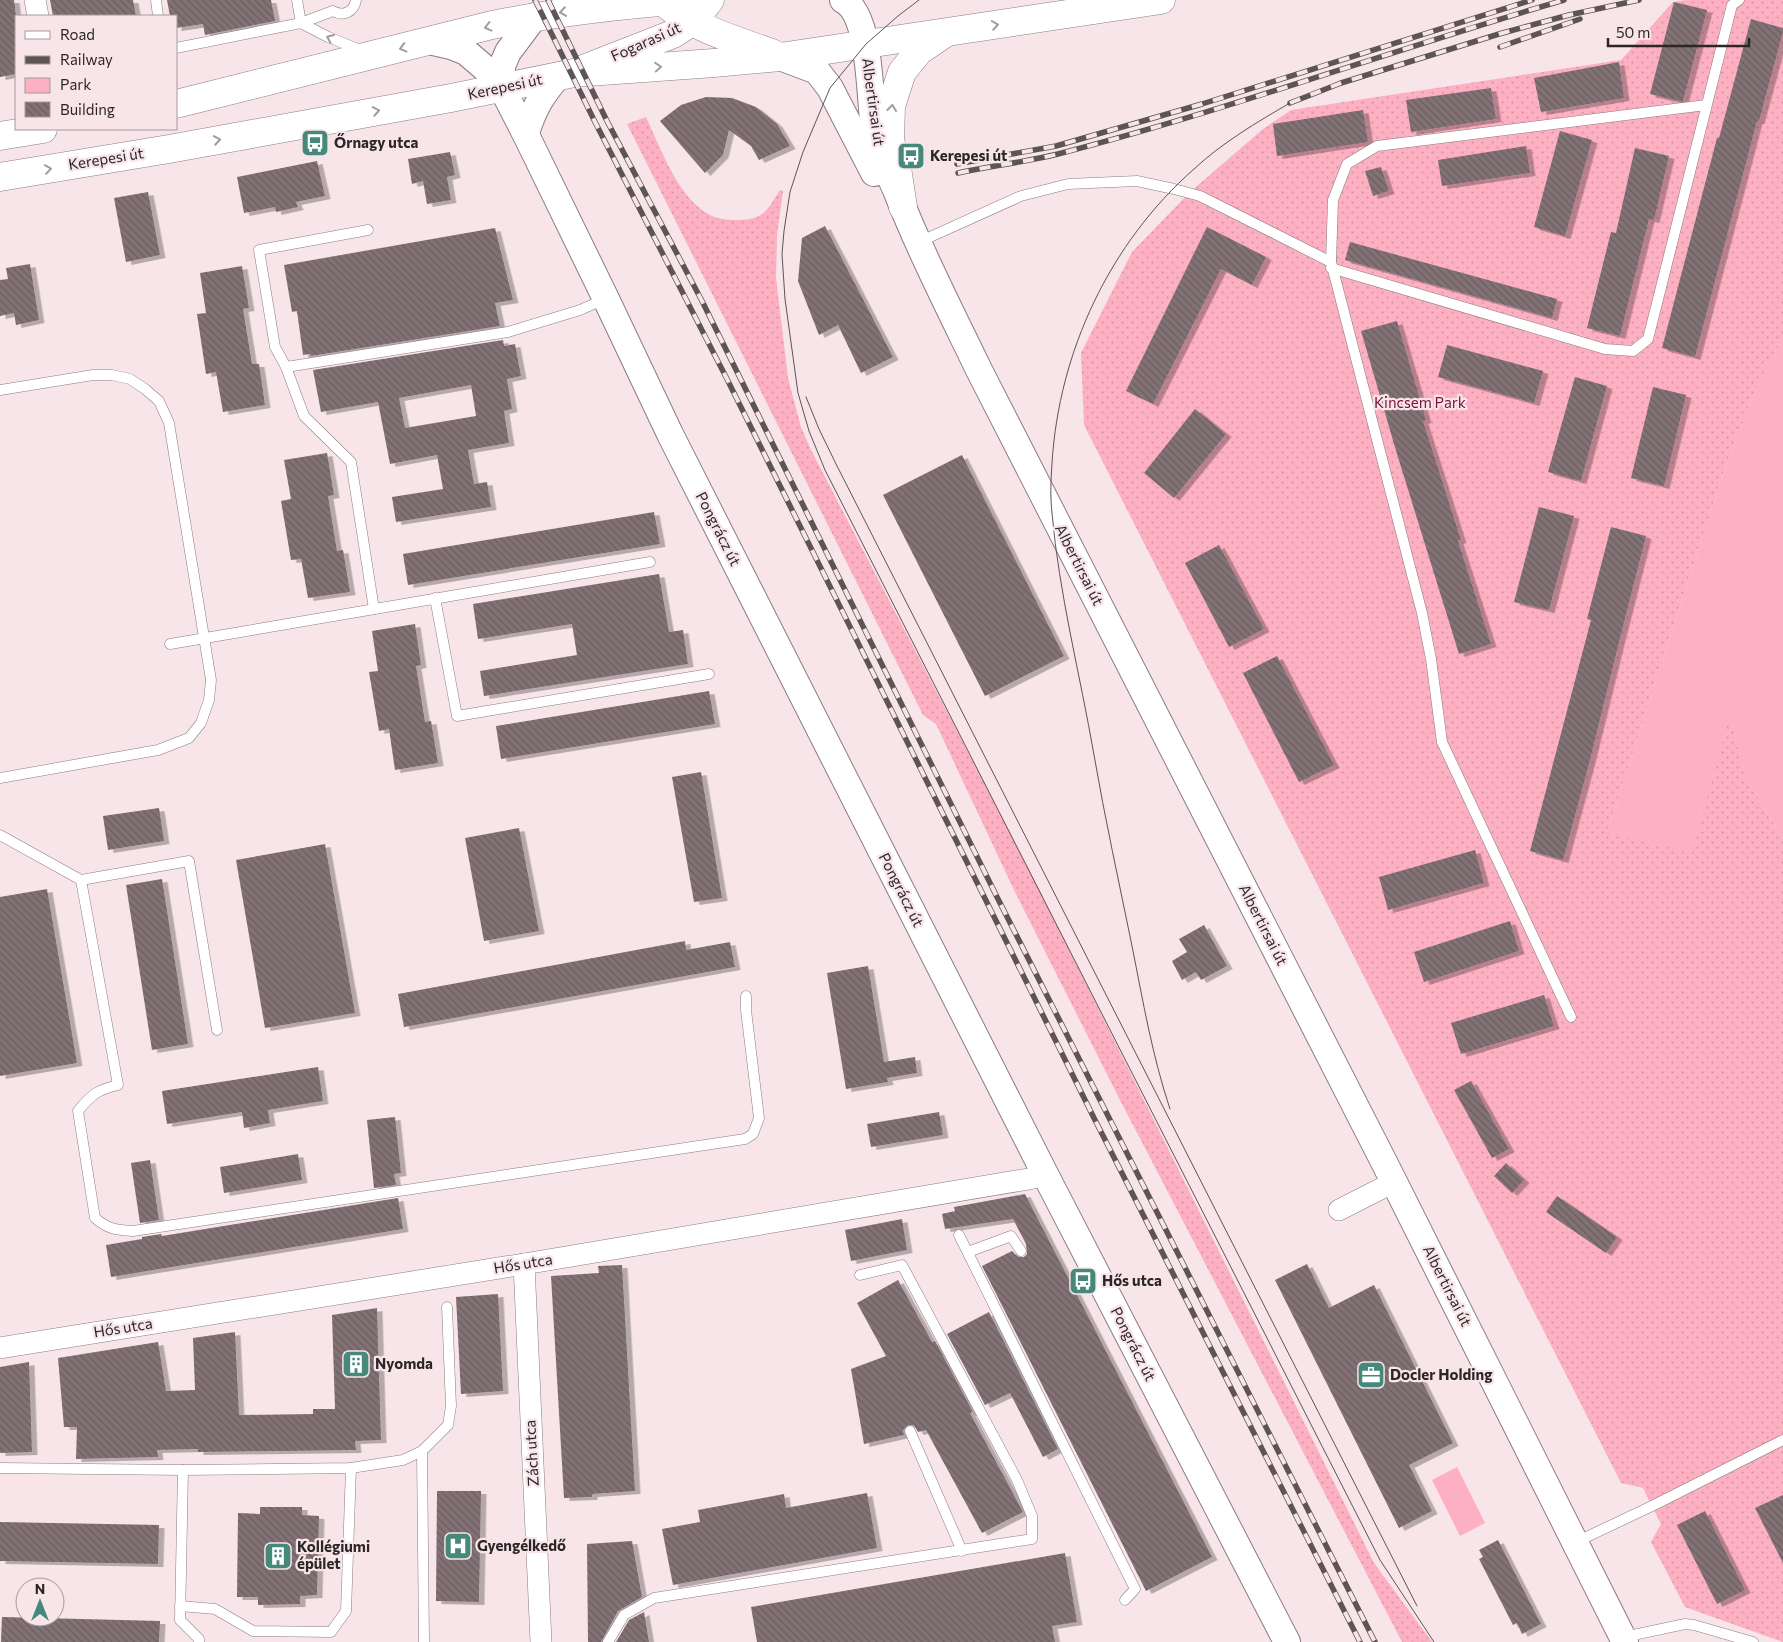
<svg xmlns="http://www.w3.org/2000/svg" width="1783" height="1642" font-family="Commissioner,sans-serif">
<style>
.green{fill:url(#green-dots)}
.pitch{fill:#fcb0c1}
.building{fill:url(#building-back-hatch);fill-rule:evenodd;filter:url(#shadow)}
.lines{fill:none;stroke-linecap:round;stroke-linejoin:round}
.service-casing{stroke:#8b7c7f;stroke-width:11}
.minor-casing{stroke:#8b7c7f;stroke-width:22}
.tertiary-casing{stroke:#8b7c7f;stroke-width:28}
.secondary-casing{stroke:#8b7c7f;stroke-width:29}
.primary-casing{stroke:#8b7c7f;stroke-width:29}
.service{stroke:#fff;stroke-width:10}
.minor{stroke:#fff;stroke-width:21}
.tertiary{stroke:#fff;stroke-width:26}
.secondary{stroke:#fff;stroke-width:28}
.primary{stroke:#fff;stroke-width:28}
.tram{stroke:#5d5456;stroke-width:1}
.rail-casing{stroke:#5d5456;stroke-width:5.5}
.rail{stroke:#f7e5e9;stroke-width:4;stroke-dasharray:11;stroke-linecap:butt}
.oneway{stroke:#a09d9e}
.labels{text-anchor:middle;stroke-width:4.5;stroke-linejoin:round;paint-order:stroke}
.street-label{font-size:15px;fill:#2c2627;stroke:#f7e5e9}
.poi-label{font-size:15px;font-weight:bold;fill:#2c2627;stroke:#f7e5e9;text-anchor:start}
.park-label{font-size:15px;fill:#81133e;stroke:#f7e5e9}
</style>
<defs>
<pattern id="green-dots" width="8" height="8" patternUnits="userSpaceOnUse" patternTransform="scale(1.25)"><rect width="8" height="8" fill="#fcb0c1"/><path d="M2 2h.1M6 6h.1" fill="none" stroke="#d897a6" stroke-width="1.8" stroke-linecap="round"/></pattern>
<pattern id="building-back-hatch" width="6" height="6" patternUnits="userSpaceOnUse" patternTransform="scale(1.25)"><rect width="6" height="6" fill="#827275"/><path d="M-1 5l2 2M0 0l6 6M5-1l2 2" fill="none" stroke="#6b5d60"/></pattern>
<filter id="shadow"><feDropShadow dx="5.5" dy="3" stdDeviation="0" flood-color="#0004"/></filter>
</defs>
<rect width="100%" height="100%" fill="#f7e5e9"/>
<g class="green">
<path d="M1686 0H1783V341L1776 350 1752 399 1721 480 1607 833 1730 715 1745 776 1783 839V1642L1685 1607 1651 1542 1661 1524 1643 1488 1621 1483 1084 425 1081 353 1132 252 1189 193 1263 129 1291 110 1621 60 1673 2Z"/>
<path d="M646 117C661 149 678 198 710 215 717 219 728 220 736 220 764 220 766 212 780 190L783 191 777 235 776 278 788 378 801 427 811 450 1035 881 1374 1563 1432 1642H1402L1121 1102 1014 890 936 724 923 715 627 124Z"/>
</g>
<g class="pitch">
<path d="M1783 341V839L1745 776 1730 716 1692 853 1607 833 1721 480 1752 399 1776 350Z"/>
<path d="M1457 1467 1485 1523 1460 1536 1432 1480Z"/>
</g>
<g class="building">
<path d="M0 0H14L16 15V74L0 77Z"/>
<path d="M50 0H133L136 16H53Z"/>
<path d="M167 0H271L275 21 205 35 203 24 176 28V16H170Z"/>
<path d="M1674 2 1707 10 1683 101H1679L1650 94Z"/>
<path d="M1751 19 1783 28V32L1759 121H1757L1695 357 1662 348 1717 138H1719Z"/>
<path d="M1619 62 1624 98 1541 112 1534 78Z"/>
<path d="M1491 88 1496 119 1411 132 1406 100Z"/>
<path d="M706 97 732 98 756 107 777 124 790 146 759 160 751 146 729 130 723 155 705 173 660 121 681 105Z"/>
<path d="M1363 110 1368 142 1277 156 1273 124Z"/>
<path d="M1560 131 1592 140 1565 236 1534 227Z"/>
<path d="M1526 146 1530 173 1442 186 1438 160Z"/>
<path d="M1635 148 1669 156 1654 220 1649 219 1620 336 1587 328 1611 232 1616 233Z"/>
<path d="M450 152 455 175 447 177 451 200 427 204 423 181 412 184 408 159Z"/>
<path d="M317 161 325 196 296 202 298 207 276 212 275 207 244 213 237 177Z"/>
<path d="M1381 167 1389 191 1373 196 1365 171Z"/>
<path d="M148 192 160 255 126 262 114 198Z"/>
<path d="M825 226 893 357 861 373 838 325 819 335 798 281 802 238Z"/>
<path d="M1207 227 1266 257 1252 285 1221 269 1153 404 1126 391Z"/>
<path d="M495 228 513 300 495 303 500 326 311 356 310 354 303 355 297 311 292 312 284 265Z"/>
<path d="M1350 242 1557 299 1552 318 1345 260Z"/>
<path d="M30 264 39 320 16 325 14 313 0 316V280L8 279 6 268Z"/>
<path d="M242 266 249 308 243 309 252 364H259L265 405 223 412 216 372 206 374 197 314 206 313 200 273Z"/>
<path d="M1397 321 1426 420 1423 421 1461 540 1458 541 1491 644 1459 654 1397 454 1361 331Z"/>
<path d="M503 340 504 346 515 344 521 376 507 379 512 409 504 411 509 443 468 450 474 484 487 482 491 507 396 522 392 497 443 489 437 455 390 464 378 402 321 412 313 370ZM471 385 476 416 405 428 399 398Z"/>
<path d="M1447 345 1543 371 1534 403 1438 377Z"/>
<path d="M1575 377 1607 386 1581 481 1548 472Z"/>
<path d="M1653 387 1686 395 1664 486 1631 478Z"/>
<path d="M1195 409 1226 434 1174 498 1144 473Z"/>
<path d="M327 453 334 495 328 496 337 551 343 550 350 592 308 598 301 559 291 560 281 501 291 499 284 460Z"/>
<path d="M962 455 1064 656 985 696 883 495Z"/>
<path d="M1539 507 1574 516 1549 610 1514 602Z"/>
<path d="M654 512 660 544 408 585 403 554Z"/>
<path d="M1611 527 1646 536 1619 642 1590 760 1563 860 1530 851 1591 620 1587 619Z"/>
<path d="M1219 545 1264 629 1229 647 1185 563Z"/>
<path d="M659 574 669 632 683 630 688 664 484 696 480 671 577 655 572 624 478 639 473 604Z"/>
<path d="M415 624 421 665 416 666 425 722 431 721 438 763 395 770 389 729 379 731 369 672 378 671 372 631Z"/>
<path d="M1277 656 1334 765 1299 782 1243 673Z"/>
<path d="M709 691 715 724 501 759 496 726Z"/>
<path d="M701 772 722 898 694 902 672 777Z"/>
<path d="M159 808 164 841 108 850 103 816Z"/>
<path d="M519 828 539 931 484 941 465 838Z"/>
<path d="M325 844 355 1013 265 1028 236 860Z"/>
<path d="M1475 850 1484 883 1388 910 1379 877Z"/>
<path d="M162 879 188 1044 152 1050 126 885Z"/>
<path d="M47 889 77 1063 0 1076V897Z"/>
<path d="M1510 921 1519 951 1424 982 1414 952Z"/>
<path d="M1204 925 1227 966 1201 980 1196 972 1182 980 1172 961 1187 952 1179 939Z"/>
<path d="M685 941 686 950 730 942 735 967 404 1027 398 994Z"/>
<path d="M868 966 884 1062 915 1057 917 1073 887 1078 888 1082 846 1089 827 973Z"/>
<path d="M1544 995 1554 1026 1461 1054 1451 1023Z"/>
<path d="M318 1067 323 1101 268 1110 270 1123 244 1128 242 1112 167 1124 162 1091Z"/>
<path d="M1471 1081 1509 1149 1492 1158 1454 1090Z"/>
<path d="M939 1112 943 1135 871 1147 867 1124Z"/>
<path d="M395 1117 401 1173 394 1174 396 1185 374 1188 367 1120Z"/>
<path d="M298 1154 302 1180 224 1193 220 1167Z"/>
<path d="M150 1160 159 1220 140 1223 131 1163Z"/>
<path d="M1506 1163 1524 1180 1512 1193 1494 1176Z"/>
<path d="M1025 1194 1212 1557 1146 1591 982 1266 1012 1251 1018 1257H1024L1027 1254 1026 1244 1013 1219 945 1229 942 1214 955 1211 954 1207Z"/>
<path d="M1557 1196 1617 1237 1606 1253 1546 1212Z"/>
<path d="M398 1198 403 1229 111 1277 106 1245 142 1239V1237L161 1234 162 1236Z"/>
<path d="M902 1219 907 1250 851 1261 845 1230Z"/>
<path d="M1307 1264 1329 1308 1374 1285 1453 1443 1409 1465 1432 1511 1399 1528 1275 1280Z"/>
<path d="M622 1265 635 1491 592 1494V1497L564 1498 551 1276 599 1273 598 1266Z"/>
<path d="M898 1280 932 1342 935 1341 973 1412 970 1413 1023 1512 982 1533 926 1430 918 1432 914 1425H908L903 1430 904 1435 864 1444 851 1369 886 1356 857 1303Z"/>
<path d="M498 1294 503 1391 461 1394 456 1297Z"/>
<path d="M377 1308 381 1440 355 1441 356 1450 198 1452V1449L157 1450 158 1457 76 1459 77 1427H64L58 1358 158 1342 166 1391 195 1390 193 1338 235 1332 239 1415 313 1414V1409H335L332 1315Z"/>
<path d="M989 1312 1058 1449 1043 1457 1010 1393 985 1405 947 1334Z"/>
<path d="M29 1362 32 1452 0 1453V1367Z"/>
<path d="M437 1491H481L479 1602 436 1601Z"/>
<path d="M867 1493 877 1548 673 1585 662 1529 700 1522 698 1510 784 1494 786 1508Z"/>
<path d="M1783 1495V1563L1755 1508Z"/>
<path d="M260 1507H302V1515L319 1516 317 1595 300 1596V1604L258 1605V1597H237L238 1513 260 1514Z"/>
<path d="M1705 1511 1745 1590 1717 1604 1677 1525Z"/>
<path d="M0 1522 159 1525 158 1564 0 1561Z"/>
<path d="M1498 1540 1541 1624 1522 1634 1517 1623 1513 1625 1479 1559 1483 1557 1479 1550Z"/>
<path d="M632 1541 642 1597 618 1611 601 1642H588L587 1544Z"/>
<path d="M1065 1553 1077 1622 1052 1626 1055 1642H757L751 1607Z"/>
<path d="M644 1612 649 1642H616L629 1620Z"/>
<path d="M2 1617 160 1621 159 1642H1Z"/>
</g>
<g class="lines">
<defs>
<g id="service">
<path d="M156 0 158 16"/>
<path d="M297 0 301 23 333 11C343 17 354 12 356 0"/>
<path d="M176 48 301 23 328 37 363 51"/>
<path d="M368 230 259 250 275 347 286 367 304 416 351 462 374 609"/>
<path d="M919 242 1021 196 1068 184 1137 181 1174 189 1200 196 1331 262"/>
<path d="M1331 268 1605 349 1633 351 1648 339 1732 5 1739 0"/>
<path d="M286 367 508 332 580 310 605 299"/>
<path d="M0 390 93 375H112L130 379 145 389 159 401 169 423 211 680 209 700 201 723 189 738 158 750 0 778"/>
<path d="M435 598 457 716 709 674"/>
<path d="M170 644 650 562"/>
<path d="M0 835 81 880 189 861 217 1030"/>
<path d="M81 880 118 1085C97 1090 92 1094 78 1111L95 1218C108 1229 115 1230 133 1231L745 1139 753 1134 759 1118 746 1010V996"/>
<path d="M1571 1017 1442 742 1431 659 1422 613 1331 262 1333 200 1347 164 1377 146 1706 105"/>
<path d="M959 1235 1135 1589 1125 1600"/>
<path d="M968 1252 1011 1236 1021 1251"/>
<path d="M910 1431 962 1551"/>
<path d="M422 1451 424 1642"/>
<path d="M0 1468 183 1470 180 1620 199 1639V1642"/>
<path d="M183 1470 351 1468 403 1460 422 1451 448 1425 451 1406 447 1307"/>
<path d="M1576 1542 1652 1506 1783 1440"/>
<path d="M180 1606 215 1609 253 1631 331 1632 346 1611 351 1468"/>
<path d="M1624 1637 1685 1624 1694 1625 1753 1642"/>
<path d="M608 1642 624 1615 654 1598 1032 1539V1516L1017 1480 902 1265 860 1275"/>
</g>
<g id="minor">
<path d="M35 0 38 16"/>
<path d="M1339 1210 1394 1182"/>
<path d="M524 1264 541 1642"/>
<path d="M0 1348 524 1264 1046 1176"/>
</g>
<g id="tertiary">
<path d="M843 0C874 16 868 108 876 141 880 157 889 174 896 190 920 251 950 310 979 370L1386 1166 1625 1642"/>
<path d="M429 41 451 46 466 52 487 70 502 88 528 139 606 299 670 434 1046 1176 1287 1642"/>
<path d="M780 57 817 71 830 88 874 173"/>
<path d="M502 88V66L508 52 535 16"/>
<path d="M526 133C534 108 541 96 558 76"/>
</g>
<path id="secondary" d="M581 70 673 34 693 21 710 0"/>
<g id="primary">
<path d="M661 0C691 28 736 40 774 54"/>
<path d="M176 104 492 25C556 12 619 5 684 0"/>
<path d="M0 136 43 129"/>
<path d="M0 177 169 149 451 98 574 73 714 63 780 57 1161 0"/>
<path d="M903 207 897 168 890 140 891 106 902 72 919 51 944 34"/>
</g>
</defs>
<use href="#service" class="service-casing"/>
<use href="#minor" class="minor-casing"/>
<use href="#tertiary" class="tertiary-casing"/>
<use href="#secondary" class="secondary-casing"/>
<use href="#primary" class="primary-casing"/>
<use href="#service" class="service"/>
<use href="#minor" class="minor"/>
<use href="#tertiary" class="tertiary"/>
<use href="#secondary" class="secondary"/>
<use href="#primary" class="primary"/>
<g class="tram">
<path d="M919 0 898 16 866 44 830 88 803 152 790 192 784 231 782 254 785 299 798 393 809 431 825 470 1380 1560 1434 1642"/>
<path d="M806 397 819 429 836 464 1417 1606"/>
<path d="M1170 1109C1152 1055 1143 1001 1132 946 1119 882 1105 819 1094 755 1080 674 1059 594 1052 513 1050 496 1051 479 1052 463 1059 351 1110 243 1194 169 1222 143 1257 122 1290 103"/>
</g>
<defs>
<g id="rail">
<path d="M535 0 596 124 726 377 1094 1118 1360 1642"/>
<path d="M548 0 607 121 702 301 997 897 1375 1642"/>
<path d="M1500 47 1580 19"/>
<path d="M1290 103 1341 83 1499 34 1569 15 1639 0"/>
<path d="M957 164 1056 146 1202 104 1532 0"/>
<path d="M958 173C991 166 1025 162 1058 154 1229 110 1395 49 1564 0"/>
</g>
</defs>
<use href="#rail" class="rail-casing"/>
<use href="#rail" class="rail"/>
</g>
<defs><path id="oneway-chevron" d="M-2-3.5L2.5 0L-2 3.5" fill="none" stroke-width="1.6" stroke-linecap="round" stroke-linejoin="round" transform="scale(1.25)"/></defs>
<g class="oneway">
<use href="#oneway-chevron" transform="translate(563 12) rotate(172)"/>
<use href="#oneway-chevron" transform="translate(995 25) rotate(-9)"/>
<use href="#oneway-chevron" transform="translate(488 27) rotate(166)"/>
<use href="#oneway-chevron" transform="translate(330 38) rotate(-157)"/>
<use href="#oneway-chevron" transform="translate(403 48) rotate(165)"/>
<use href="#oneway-chevron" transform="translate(658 67) rotate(-4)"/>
<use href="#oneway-chevron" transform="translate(892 108) rotate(-83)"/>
<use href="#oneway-chevron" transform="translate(376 111) rotate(-10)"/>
<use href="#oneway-chevron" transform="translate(217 140) rotate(-10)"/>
<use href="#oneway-chevron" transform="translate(48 169) rotate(-9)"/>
</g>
<defs>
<symbol id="bus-square" viewBox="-11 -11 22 22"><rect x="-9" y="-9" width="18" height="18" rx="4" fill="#46897b" stroke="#f7e5e9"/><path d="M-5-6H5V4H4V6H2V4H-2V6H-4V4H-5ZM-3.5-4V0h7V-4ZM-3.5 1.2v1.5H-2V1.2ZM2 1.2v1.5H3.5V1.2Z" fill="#fff"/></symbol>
<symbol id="building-square" viewBox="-11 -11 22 22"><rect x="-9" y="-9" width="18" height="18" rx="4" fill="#46897b" stroke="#f7e5e9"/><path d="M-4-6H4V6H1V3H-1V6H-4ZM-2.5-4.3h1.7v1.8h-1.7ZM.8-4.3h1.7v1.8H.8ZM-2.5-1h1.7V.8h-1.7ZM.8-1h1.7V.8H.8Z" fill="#fff"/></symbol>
<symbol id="office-square" viewBox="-11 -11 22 22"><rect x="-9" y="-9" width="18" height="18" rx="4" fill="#46897b" stroke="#f7e5e9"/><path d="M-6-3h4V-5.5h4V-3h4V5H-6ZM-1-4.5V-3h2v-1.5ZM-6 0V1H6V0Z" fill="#fff"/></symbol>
<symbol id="hospital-square" viewBox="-11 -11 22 22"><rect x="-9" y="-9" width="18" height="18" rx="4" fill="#46897b" stroke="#f7e5e9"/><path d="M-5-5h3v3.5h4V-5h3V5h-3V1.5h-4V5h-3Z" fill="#fff"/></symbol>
</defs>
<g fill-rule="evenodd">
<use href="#bus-square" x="299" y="127" width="32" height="32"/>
<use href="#bus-square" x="895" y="140" width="32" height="32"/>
<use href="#bus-square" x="1067" y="1265" width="32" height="32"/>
<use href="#building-square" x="340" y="1348" width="32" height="32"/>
<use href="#office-square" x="1355" y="1359" width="32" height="32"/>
<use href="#hospital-square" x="442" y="1530" width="32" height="32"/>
<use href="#building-square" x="262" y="1540" width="32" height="32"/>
</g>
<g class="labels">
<g class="street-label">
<text transform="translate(646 42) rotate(-24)" y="5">Fogarasi út</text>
<text transform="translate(505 87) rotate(-12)" y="5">Kerepesi út</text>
<text transform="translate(873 102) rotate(82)" y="5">Albertirsai út</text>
<text transform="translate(106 159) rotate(-9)" y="5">Kerepesi út</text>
<text transform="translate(718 529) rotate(63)" y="5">Pongrácz út</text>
<text transform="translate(1079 565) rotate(63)" y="5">Albertirsai út</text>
<text transform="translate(901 890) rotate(63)" y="5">Pongrácz út</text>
<text transform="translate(1263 925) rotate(63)" y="5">Albertirsai út</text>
<text transform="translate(523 1264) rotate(-9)" y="5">Hős utca</text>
<text transform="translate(1447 1286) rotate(63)" y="5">Albertirsai út</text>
<text transform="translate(123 1328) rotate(-9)" y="5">Hős utca</text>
<text transform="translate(1133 1344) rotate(63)" y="5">Pongrácz út</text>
<text transform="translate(532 1453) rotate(-93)" y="5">Zách utca</text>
</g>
<g class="poi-label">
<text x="334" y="148">Őrnagy utca</text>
<text x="930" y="161">Kerepesi út</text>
<text x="1102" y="1286">Hős utca</text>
<text x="375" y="1369">Nyomda</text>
<text x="1390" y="1380">Docler Holding</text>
<text x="477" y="1551">Gyengélkedő</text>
<text x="297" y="1552">Kollégiumi<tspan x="297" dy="17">épület</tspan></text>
</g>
<g class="park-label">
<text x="1420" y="408">Kincsem Park</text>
</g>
</g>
<rect x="15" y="15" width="162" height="115" fill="#f7e5e9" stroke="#a6999b"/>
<rect x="25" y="31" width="25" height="8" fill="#ffffff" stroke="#a6999b"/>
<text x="60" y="40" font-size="15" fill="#2c2627">Road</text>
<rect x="25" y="56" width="25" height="8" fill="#5d5456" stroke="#a6999b"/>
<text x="60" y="65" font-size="15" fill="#2c2627">Railway</text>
<rect x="25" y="78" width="25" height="15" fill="#fcb0c1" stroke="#a6999b"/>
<text x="60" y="90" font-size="15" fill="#2c2627">Park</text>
<rect x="25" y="102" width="25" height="15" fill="url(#building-back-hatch)" stroke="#a6999b"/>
<text x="60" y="115" font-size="15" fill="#2c2627">Building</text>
<g transform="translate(40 1602)"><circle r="24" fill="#f7e5e9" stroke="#a6999b"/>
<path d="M0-4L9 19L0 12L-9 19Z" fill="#46897b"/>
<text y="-8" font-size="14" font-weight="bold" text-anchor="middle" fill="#2c2627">N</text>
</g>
<path d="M1608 38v8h141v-8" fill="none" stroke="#2c2627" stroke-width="2.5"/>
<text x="1616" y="38" font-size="15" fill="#2c2627" stroke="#f7e5e9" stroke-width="4" paint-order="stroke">50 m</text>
</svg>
